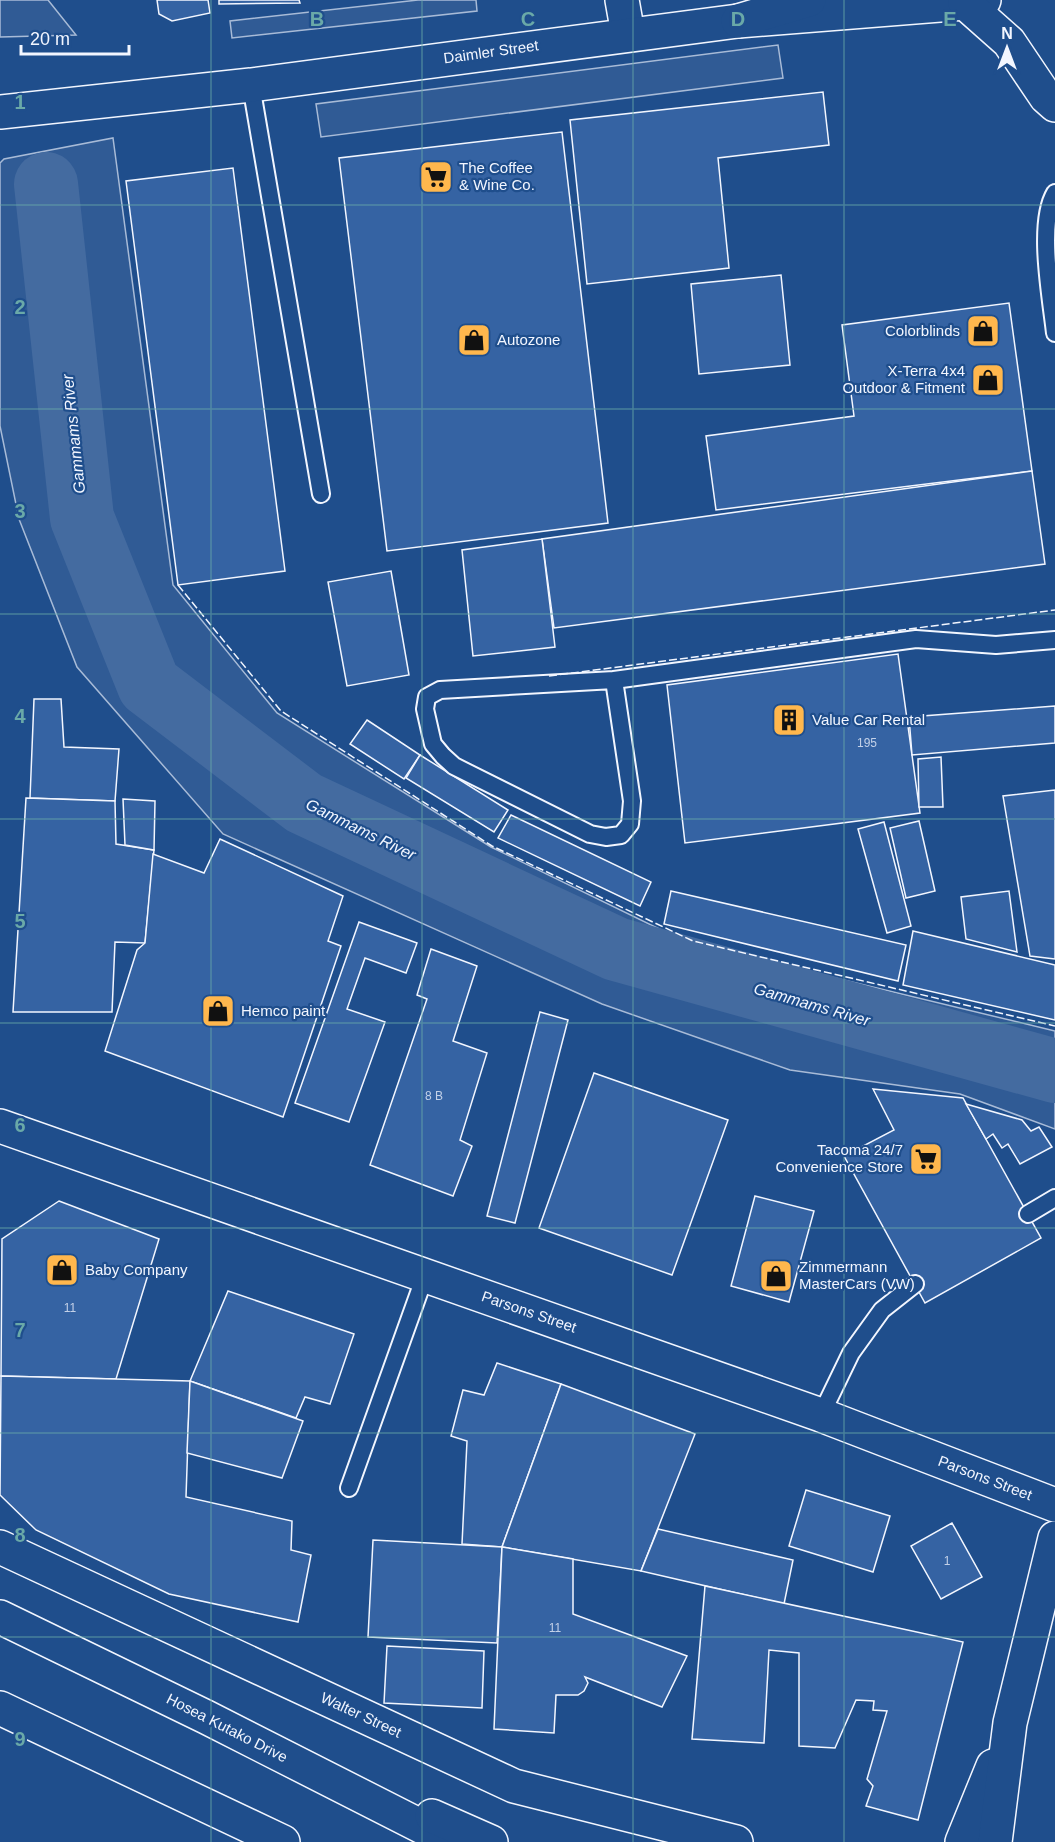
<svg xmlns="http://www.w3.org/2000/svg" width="1055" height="1842" font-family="Arial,sans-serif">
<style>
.built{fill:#305b95;stroke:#a8bbd7;stroke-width:1.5}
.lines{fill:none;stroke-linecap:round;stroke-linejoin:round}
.river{stroke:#446ba0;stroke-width:64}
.building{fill:#3563a3;stroke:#f2f6ff;stroke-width:1.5}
.service-casing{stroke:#f2f6ff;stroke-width:20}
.minor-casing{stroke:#f2f6ff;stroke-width:36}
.tertiary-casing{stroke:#f2f6ff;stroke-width:36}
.primary-casing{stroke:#f2f6ff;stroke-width:36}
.service{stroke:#1f4e8c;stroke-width:16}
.minor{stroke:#1f4e8c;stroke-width:33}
.tertiary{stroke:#1f4e8c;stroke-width:33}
.primary{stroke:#1f4e8c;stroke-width:33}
.fence{stroke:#f2f6ff;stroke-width:1.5;stroke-dasharray:8 3;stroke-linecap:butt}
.grid{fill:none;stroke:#6aa9a8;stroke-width:1.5;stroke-opacity:0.55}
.labels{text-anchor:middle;stroke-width:4.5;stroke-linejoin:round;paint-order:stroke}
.number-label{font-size:12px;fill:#c3d1e8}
.street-label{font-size:15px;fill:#f2f6ff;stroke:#1f4e8c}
.poi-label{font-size:15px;fill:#f2f6ff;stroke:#1f4e8c;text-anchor:start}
.water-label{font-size:16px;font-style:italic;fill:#f2f6ff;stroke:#1f4e8c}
.grid-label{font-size:20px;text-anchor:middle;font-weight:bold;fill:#6aa9a8;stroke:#1f4e8c;stroke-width:4.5;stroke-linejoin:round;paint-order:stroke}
</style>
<rect width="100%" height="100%" fill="#1f4e8c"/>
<g class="built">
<path d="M0 0H48L76 35 0 37Z"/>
<path d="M418 0H476L477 11 232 38 230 21Z"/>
<path d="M778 45 783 78 321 137 316 104Z"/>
<path d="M113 138 173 585 277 713 491 847 686 942 1055 1031V1129L960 1094 790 1070 602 1004 223 834 77 667 19 519 0 426V163L4 159Z"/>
</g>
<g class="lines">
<path class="river" d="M46 184 82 518 149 685 304 803 616 949 1055 1071"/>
</g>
<g class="building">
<path d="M157 0H208L210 13 172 21 159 14Z"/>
<path d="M219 0H299L300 3 219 4Z"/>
<path d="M823 92 829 145 718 158 729 268 587 284 570 120Z"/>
<path d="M562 132 608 523 387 551 339 158Z"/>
<path d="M233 168 285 571 178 585 126 181Z"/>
<path d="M781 275 790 365 699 374 691 284Z"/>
<path d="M1009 303 1032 471 716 510 706 436 854 416 842 325Z"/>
<path d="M1032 471 1045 564 554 628 542 539Z"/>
<path d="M542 539 555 647 473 656 462 550Z"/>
<path d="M391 571 409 675 347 686 328 582Z"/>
<path d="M898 654 920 813 685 843 667 685Z"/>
<path d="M34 699H61L64 747 119 749 115 801 30 798Z"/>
<path d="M1055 706V743L912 755 909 717Z"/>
<path d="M367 720 420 755 404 779 350 744Z"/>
<path d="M420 755 508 810 494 832 406 778Z"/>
<path d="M941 757 943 807H919L918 759Z"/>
<path d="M1055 790V959L1030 956 1003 796Z"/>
<path d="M26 798 115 801 116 844 154 850 145 943 115 942 112 1012H13Z"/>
<path d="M123 799 155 801 154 850 125 845Z"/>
<path d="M511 815 651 882 640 906 498 838Z"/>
<path d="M919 821 935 891 906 898 890 828Z"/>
<path d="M884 822 911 926 887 933 858 829Z"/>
<path d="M220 839 343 896 328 941 341 946 283 1117 105 1051 137 950 145 943 153 854 204 873Z"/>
<path d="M671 891 906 945 898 981 664 924Z"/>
<path d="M1009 891 1017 952 966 939 961 897Z"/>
<path d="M359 922 417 943 406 973 365 958 347 1009 385 1022 349 1122 295 1103Z"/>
<path d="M913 931 1055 965V1020L903 985Z"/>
<path d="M431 949 477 966 453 1041 487 1053 460 1140 472 1146 453 1196 370 1165 427 999 417 995Z"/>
<path d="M540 1012 568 1020 515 1223 487 1216Z"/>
<path d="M594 1073 728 1120 672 1275 539 1228Z"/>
<path d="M873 1089 963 1098 1041 1238 925 1303 844 1156 894 1130Z"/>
<path d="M966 1104 1022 1120 1031 1131 1039 1127 1052 1147 1020 1164 1008 1144 1002 1148 993 1134 986 1139Z"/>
<path d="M755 1196 814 1211 789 1302 731 1286Z"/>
<path d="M59 1201 159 1239 116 1379 1 1376 2 1239Z"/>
<path d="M228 1291 354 1334 330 1404 305 1397 296 1418 190 1381Z"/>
<path d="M497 1363 561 1384 502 1547 462 1544 467 1441 451 1436 463 1390 484 1395Z"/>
<path d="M1 1376 190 1381 186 1497 292 1521 291 1550 311 1555 298 1622 169 1594 36 1530 0 1495Z"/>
<path d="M190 1381 303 1421 282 1478 187 1453Z"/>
<path d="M561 1384 695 1434 641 1571 502 1547Z"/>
<path d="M806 1490 890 1516 873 1572 789 1546Z"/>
<path d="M952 1523 982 1577 941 1599 911 1546Z"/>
<path d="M658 1529 793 1560 784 1604 641 1571Z"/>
<path d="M373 1540 502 1547 497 1643 368 1637Z"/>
<path d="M502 1547 573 1559V1614L687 1656 662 1707 585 1677 588 1683 584 1691 578 1695H556L554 1733 494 1729Z"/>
<path d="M705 1586 963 1642 918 1820 866 1806 873 1786 867 1779 887 1711 873 1710 874 1701 856 1700 835 1748 799 1746V1653L769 1650 764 1743 692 1739Z"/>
<path d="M387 1646 484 1651 482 1708 384 1703Z"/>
</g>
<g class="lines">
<defs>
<g id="service">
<path d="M251 85 321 494"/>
<path d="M1055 193C1037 223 1051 297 1055 333"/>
<path d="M614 680 632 801 630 824 621 835 606 837 590 834 454 766 443 756 433 744 425 709 427 697 440 690 614 680 916 639 996 645 1055 640"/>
<path d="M1028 1214 1055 1198"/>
<path d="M821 1415 851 1353 882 1310 915 1284"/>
<path d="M349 1488 425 1276"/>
</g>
<g id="minor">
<path d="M622 0 628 34"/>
<path d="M0 112 251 85 738 21 965 3 984 0"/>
<path d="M0 1547 514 1786 736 1842"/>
</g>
<path id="tertiary" d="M0 1126 821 1415 1055 1505"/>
<g id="primary">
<path d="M965 3 1009 42 1046 97 1055 105"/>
<path d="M738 21 809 0"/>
<path d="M0 1617 206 1717 452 1842"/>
<path d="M0 1708 283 1842"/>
<path d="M432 1816 491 1842"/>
<path d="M962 1842 993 1766"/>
<path d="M995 1842 1010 1723 1055 1538"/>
</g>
</defs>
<use href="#service" class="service-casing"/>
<use href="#minor" class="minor-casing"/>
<use href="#tertiary" class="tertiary-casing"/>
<use href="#primary" class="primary-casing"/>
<use href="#service" class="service"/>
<use href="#minor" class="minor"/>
<use href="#tertiary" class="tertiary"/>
<use href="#primary" class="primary"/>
<g class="fence">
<path d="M178 585 281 711 492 846 693 941 1055 1026"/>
<path d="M549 676 1055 610"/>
</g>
</g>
<path class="grid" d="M211 0V1842M422 0V1842M633 0V1842M844 0V1842M0 205H1055M0 409H1055M0 614H1055M0 819H1055M0 1023H1055M0 1228H1055M0 1433H1055M0 1637H1055"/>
<defs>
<symbol id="supermarket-square" viewBox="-11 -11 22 22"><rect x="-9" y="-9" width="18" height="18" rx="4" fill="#ffb74d" stroke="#1f4e8c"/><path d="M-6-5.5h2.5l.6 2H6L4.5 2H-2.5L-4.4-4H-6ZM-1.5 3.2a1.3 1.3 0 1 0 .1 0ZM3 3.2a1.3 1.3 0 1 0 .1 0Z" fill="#111"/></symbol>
<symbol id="shop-square" viewBox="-11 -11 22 22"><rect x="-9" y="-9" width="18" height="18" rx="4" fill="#ffb74d" stroke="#1f4e8c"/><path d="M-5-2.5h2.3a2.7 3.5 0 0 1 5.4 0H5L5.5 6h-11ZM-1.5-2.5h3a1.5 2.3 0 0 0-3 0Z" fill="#111"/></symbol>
<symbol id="building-square" viewBox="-11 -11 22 22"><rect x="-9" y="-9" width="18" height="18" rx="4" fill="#ffb74d" stroke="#1f4e8c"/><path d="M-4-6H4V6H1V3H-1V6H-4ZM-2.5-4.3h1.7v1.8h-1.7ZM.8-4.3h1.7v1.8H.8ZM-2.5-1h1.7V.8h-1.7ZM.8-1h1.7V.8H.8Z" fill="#111"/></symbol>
</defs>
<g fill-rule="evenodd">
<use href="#supermarket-square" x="417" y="158" width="38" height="38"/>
<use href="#shop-square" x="964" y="312" width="38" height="38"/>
<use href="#shop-square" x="455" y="321" width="38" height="38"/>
<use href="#shop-square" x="969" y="361" width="38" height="38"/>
<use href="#building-square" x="770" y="701" width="38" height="38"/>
<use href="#shop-square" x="199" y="992" width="38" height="38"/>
<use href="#supermarket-square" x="907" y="1140" width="38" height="38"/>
<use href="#shop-square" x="43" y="1251" width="38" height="38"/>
<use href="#shop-square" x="757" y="1257" width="38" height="38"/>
</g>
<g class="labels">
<g class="number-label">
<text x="867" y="747">195</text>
<text x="434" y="1100">8 B</text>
<text x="70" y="1312">11</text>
<text x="947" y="1565">1</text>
<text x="555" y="1632">11</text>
</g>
<g class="street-label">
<text transform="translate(491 52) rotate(-8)" y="5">Daimler Street</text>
<text transform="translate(529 1312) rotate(19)" y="5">Parsons Street</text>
<text transform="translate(985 1478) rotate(21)" y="5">Parsons Street</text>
<text transform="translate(361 1715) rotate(25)" y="5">Walter Street</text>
<text transform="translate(227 1728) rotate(27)" y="5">Hosea Kutako Drive</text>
</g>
<g class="poi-label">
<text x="459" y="173">The Coffee<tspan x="459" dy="17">&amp; Wine Co.</tspan></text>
<text x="960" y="336" text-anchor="end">Colorblinds</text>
<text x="497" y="345">Autozone</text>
<text x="965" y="376" text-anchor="end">X-Terra 4x4<tspan x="965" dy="17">Outdoor &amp; Fitment</tspan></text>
<text x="812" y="725">Value Car Rental</text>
<text x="241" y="1016">Hemco paint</text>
<text x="903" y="1155" text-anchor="end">Tacoma 24/7<tspan x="903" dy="17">Convenience Store</tspan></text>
<text x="799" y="1272">Zimmermann<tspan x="799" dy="17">MasterCars (VW)</tspan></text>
<text x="85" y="1275">Baby Company</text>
</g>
<g class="water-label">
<text transform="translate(73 434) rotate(-96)" y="6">Gammams River</text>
<text transform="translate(361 829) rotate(26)" y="6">Gammams River</text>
<text transform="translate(812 1004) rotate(16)" y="6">Gammams River</text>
</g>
</g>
<g class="grid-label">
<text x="317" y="26">B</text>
<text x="528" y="26">C</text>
<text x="738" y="26">D</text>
<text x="950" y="26">E</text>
<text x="20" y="109">1</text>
<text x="20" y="314">2</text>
<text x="20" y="518">3</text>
<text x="20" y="723">4</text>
<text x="20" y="928">5</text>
<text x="20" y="1132">6</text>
<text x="20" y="1337">7</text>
<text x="20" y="1542">8</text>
<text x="20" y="1746">9</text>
</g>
<g transform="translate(1007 48)" stroke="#1f4e8c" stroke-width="4.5" paint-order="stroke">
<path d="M0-4.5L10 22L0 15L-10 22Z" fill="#f2f6ff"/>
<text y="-9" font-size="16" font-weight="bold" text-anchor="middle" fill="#f2f6ff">N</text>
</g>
<path d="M21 45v9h108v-9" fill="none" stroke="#f2f6ff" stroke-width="3"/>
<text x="30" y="45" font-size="18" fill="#f2f6ff" stroke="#1f4e8c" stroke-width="4.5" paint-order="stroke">20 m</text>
</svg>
